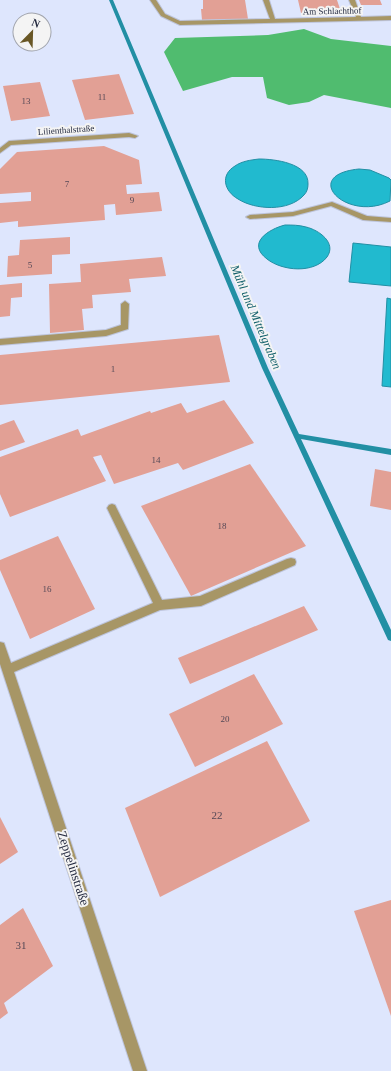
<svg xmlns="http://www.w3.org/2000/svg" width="391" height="1071" font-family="Georgia,serif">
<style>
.forest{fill:#50bc6f}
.water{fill:#21bacf;stroke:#228fa4}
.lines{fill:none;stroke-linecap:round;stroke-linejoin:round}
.stream{fill:#228fa4;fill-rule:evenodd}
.building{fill:#e2a095}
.minor-casing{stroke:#bdc4db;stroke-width:2}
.minor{fill:#a79666;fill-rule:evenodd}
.labels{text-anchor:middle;stroke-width:4;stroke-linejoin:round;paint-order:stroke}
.far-street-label{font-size:9px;fill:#252b41;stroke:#f4f4f4}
.number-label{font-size:9px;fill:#544856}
.near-number-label{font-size:11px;fill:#544856}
.water-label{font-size:12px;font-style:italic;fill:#0f5e69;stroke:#f4f4f4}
.near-street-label{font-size:13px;fill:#252b41;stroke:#f4f4f4}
</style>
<rect width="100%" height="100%" fill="#dee6fd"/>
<path class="forest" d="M304 29 331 39 391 46V108L324 95 309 102 289 105 267 98 263 77H232L183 91 164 52 175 38 268 35Z"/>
<g class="water">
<path d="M259 159C274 159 309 163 308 184 308 188 307 192 304 195 289 212 255 210 238 199 224 191 220 175 235 166 242 161 251 160 259 159Z"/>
<path d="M359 169 370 170 389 178 391 180 390 201C347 223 299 175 359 169Z"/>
<path d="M285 225C292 225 299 225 306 227 319 230 337 243 327 257 314 274 282 271 267 259 246 243 269 229 285 225Z"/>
<path d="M353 243 391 247V286L349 282Z"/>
<path d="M387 298 391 299V387L382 386Z"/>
</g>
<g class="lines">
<path class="stream" d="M109 0H113L268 368 299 434 391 449V455L301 439 391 630V641L388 640 262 368Z"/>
</g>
<g class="building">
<path d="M203 0H245L248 19 202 20 201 9H203Z"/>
<path d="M298 0H337L341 12 301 13Z"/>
<path d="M359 0H380L382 5H361Z"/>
<path d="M119 74 134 114 85 120 72 80Z"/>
<path d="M40 82 50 116 11 121 3 86Z"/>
<path d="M104 146 139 160 142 184 126 185 127 194 159 192 162 211 116 215 115 204 104 205 105 220 18 227V221L0 223V203L31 201V192L0 194V169L17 152Z"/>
<path d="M70 237V254L52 255V274L7 277 8 256 19 255 20 240Z"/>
<path d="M162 257 166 276 129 279 131 292 92 295 93 308 82 309 84 330 50 333 49 284 81 282 80 264Z"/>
<path d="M22 283V297L11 298 10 316 0 317V285Z"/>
<path d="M219 335 230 382 0 405V355Z"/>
<path d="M224 400 254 443 183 470 178 463 114 484 101 455 93 457 106 481 10 517 0 494V457L78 429 81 436 150 411 151 413 181 403 187 413Z"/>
<path d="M14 420 25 442 0 451V425Z"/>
<path d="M250 464 306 546 191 596 141 506Z"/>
<path d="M375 469 391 472V510L370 506Z"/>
<path d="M58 536 95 609 30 639 0 570V560Z"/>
<path d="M304 606 318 630 190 684 178 658Z"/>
<path d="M254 674 283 724 195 767 169 714Z"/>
<path d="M267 741 310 821 160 897 125 808Z"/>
<path d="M0 817 18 852 0 864Z"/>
<path d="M391 900V1016L354 911Z"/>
<path d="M23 908 53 966 4 1003 8 1013 0 1019V925Z"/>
</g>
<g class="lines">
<defs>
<g id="minor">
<path d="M150 0H156L165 14 180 21 270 19 263 0H269L275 19 356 17 349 0H355L361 17 391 16V20L180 25 161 16Z"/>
<path d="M129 133 138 136 135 138 129 137 11 145 0 153V148L9 141Z"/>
<path d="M332 202 367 216 391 218V222L363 220 331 206 293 216 250 219 246 217 250 215 293 212Z"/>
<path d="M125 301 129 304 128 329 106 336 0 345V339L106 330 121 325V304Z"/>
<path d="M112 504 115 505 162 600 200 596 287 559 291 558 295 559 296 562 295 565 201 606 160 610 14 672 147 1071H133L0 664V642L4 643 11 663 153 603 107 508 109 505Z"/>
</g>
</defs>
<use href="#minor" class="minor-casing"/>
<use href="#minor" class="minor"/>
</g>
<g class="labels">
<g class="far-street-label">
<text transform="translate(332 11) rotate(-1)" y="3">Am Schlachthof</text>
<text transform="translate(66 130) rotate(-4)" y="3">Lilienthalstraße</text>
</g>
<g class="number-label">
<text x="102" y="100">11</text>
<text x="26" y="104">13</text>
<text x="67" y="187">7</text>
<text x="132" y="203">9</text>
<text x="30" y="268">5</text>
<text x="113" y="372">1</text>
<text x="156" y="463">14</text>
<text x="222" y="529">18</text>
<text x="47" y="592">16</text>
<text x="225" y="722">20</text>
</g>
<g class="near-number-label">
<text x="217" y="819">22</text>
<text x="21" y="949">31</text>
</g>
<g class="water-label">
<text transform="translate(256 317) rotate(67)" y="4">Mühl und Mittelgraben</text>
</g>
<g class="near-street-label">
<text transform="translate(74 868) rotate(72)" y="5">Zeppelinstraße</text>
</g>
</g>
<g transform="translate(32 32) rotate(23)"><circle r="19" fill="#f4f4f4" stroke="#a1a4ac"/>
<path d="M0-3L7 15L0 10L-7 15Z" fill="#695725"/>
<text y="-6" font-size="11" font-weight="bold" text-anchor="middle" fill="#252b41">N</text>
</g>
</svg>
